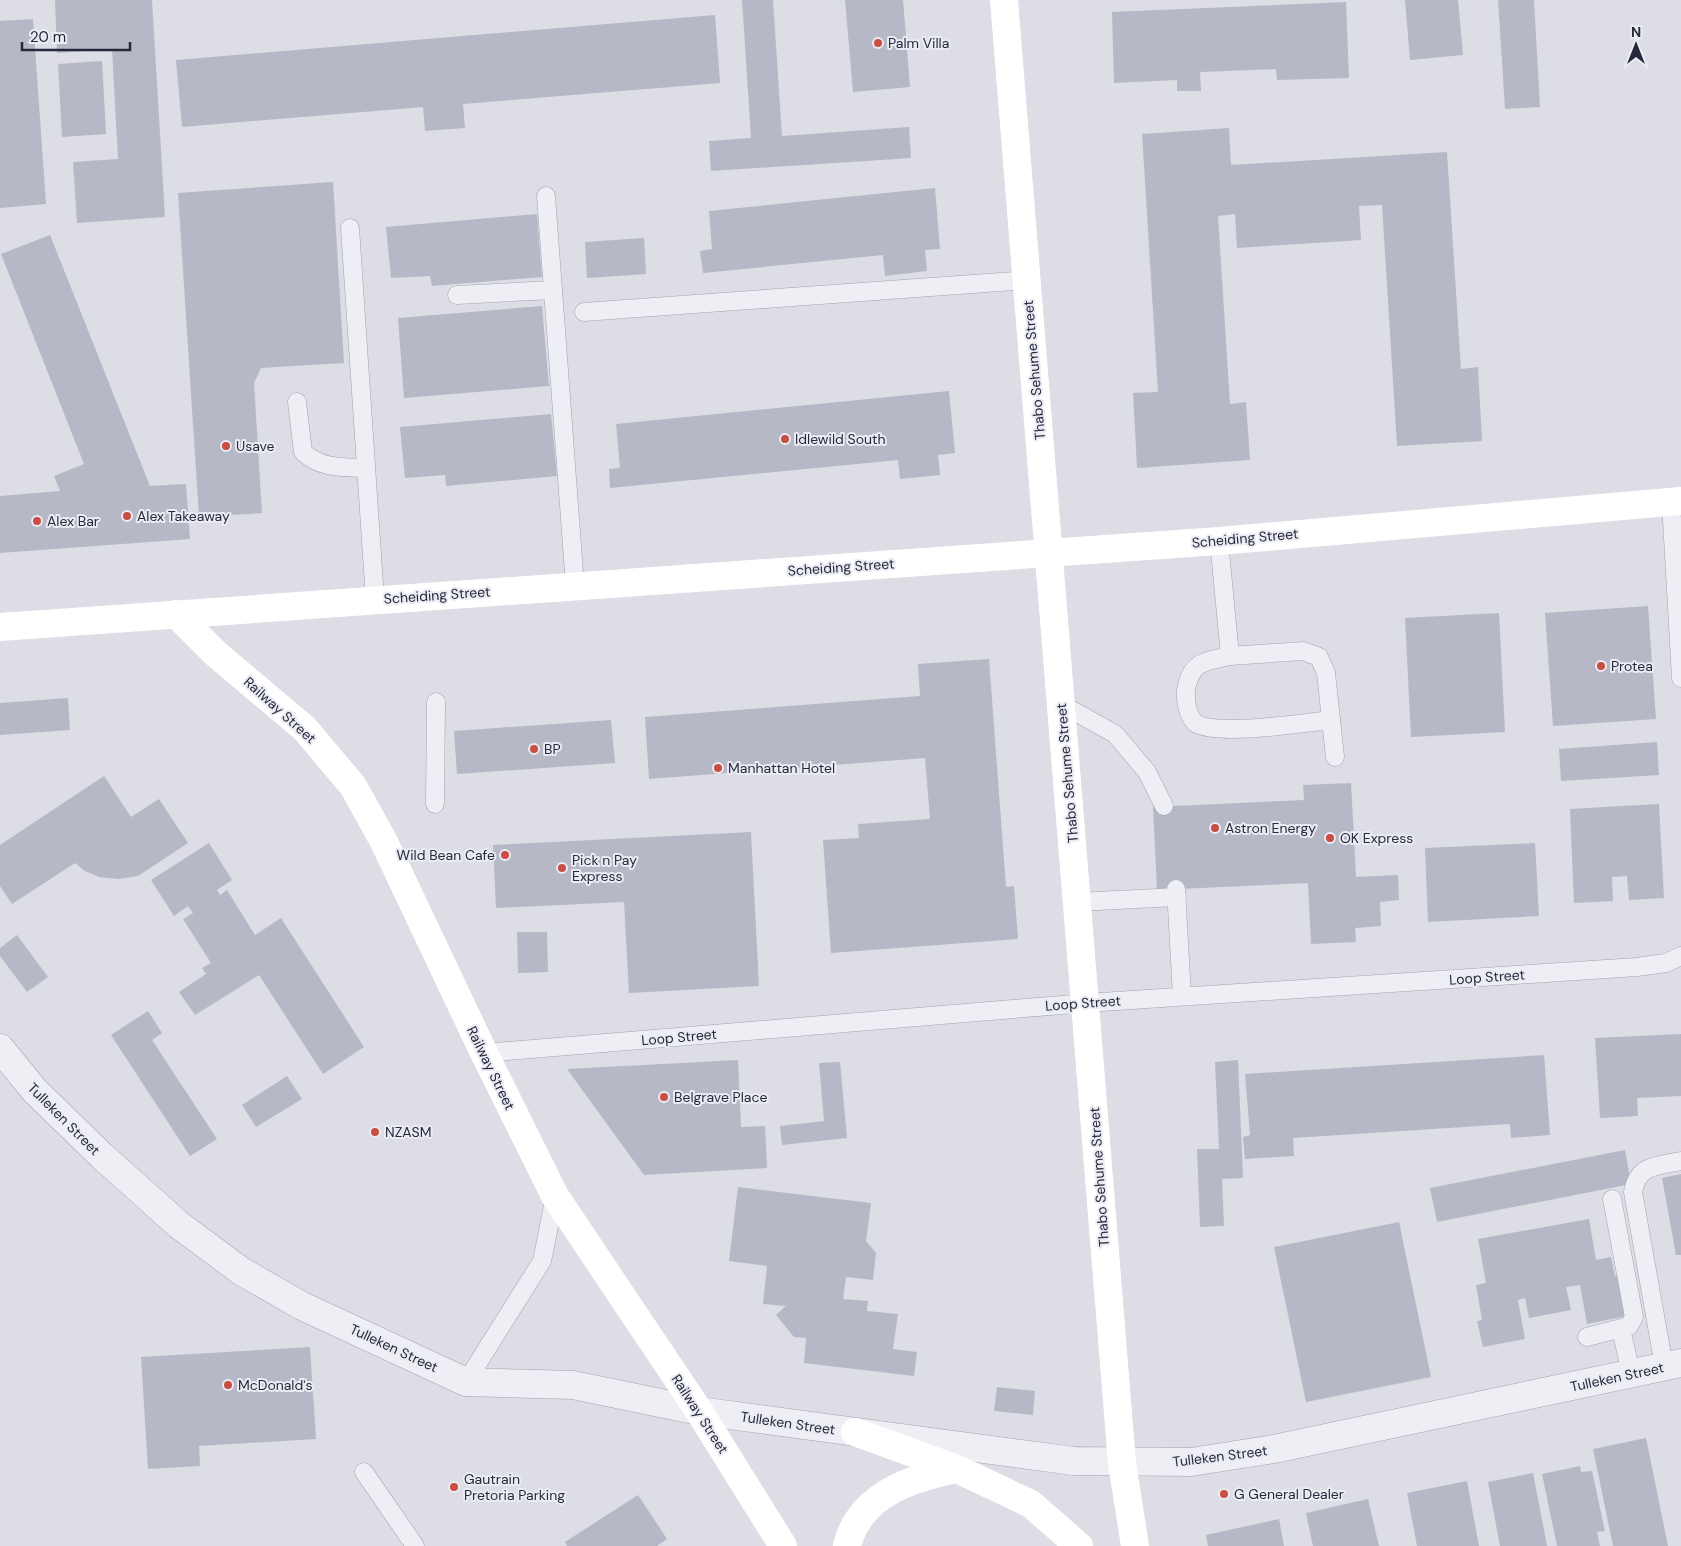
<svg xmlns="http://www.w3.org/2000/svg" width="1681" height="1546" font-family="'DM Sans',sans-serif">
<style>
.building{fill:#b6b8c5}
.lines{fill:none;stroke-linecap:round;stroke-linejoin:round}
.lane-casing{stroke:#a2a3af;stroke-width:19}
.street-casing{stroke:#a2a3af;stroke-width:29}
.lane{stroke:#eeeff4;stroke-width:18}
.street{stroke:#eeeff4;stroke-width:28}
.secondary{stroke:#fff;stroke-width:28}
.poi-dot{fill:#c84e43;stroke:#ebecf3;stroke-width:2}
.labels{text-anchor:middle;stroke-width:4;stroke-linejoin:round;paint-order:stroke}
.poi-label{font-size:14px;fill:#26293b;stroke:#ebecf3;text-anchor:start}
.street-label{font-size:14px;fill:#26293b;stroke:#ebecf3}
</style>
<rect width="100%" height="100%" fill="#dcdde5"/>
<g class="building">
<path d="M55 0H152L165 217 77 223 73 162 118 159 112 49 57 53Z"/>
<path d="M742 0H773L782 136 909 127 911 158 711 171 709 141 751 138Z"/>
<path d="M845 0H903L910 87 853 92Z"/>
<path d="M1405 0H1458L1463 55 1410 60Z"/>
<path d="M1498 0H1534L1540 107 1505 109Z"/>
<path d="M1346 2 1349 78 1277 80 1276 69 1200 72 1201 91H1177V80L1114 83 1112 12Z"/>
<path d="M715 15 720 83 463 104 465 128 425 131 423 107 182 127 176 60Z"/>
<path d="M33 19 46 204 0 208V21Z"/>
<path d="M102 61 106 134 62 137 58 64Z"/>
<path d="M1229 128 1231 165 1447 152 1461 369 1478 367 1482 441 1397 446 1382 205 1359 206 1361 240 1237 248 1235 214 1218 216 1230 404 1246 402 1250 460 1137 468 1133 393 1158 392 1142 134Z"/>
<path d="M333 182 344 363 261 368 254 383 262 513 199 517 178 193Z"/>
<path d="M935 188 940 249 925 250 927 271 885 276 883 255 703 273 700 251 712 249 709 211Z"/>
<path d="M537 214 542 277 432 286 430 276 391 278 386 227Z"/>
<path d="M50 235 150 486 186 484 190 539 0 553V496L60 491 54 476 84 464 1 254Z"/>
<path d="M644 238 646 274 587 278 585 242Z"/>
<path d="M542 306 549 386 404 398 398 318Z"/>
<path d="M949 391 955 453 938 455 940 475 900 479 898 460 610 488 609 469 620 468 616 424Z"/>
<path d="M551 414 557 476 446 486 445 475 405 478 400 427Z"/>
<path d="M1648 606 1656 719 1553 726 1545 613Z"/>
<path d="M1499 613 1505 732 1411 737 1405 618Z"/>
<path d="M989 659 1006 887 1014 886 1018 939 831 953 823 840 859 838 858 824 930 819 925 758 649 779 645 717 920 696 918 664Z"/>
<path d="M68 698 70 730 0 735V703Z"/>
<path d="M611 720 615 763 457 774 454 731Z"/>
<path d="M1657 742 1659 775 1561 781 1559 749Z"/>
<path d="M104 776 131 817 159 799 188 843 138 876 118 879 99 877 85 871 75 863 12 904 0 886V845Z"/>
<path d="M1351 783 1356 877 1398 875 1399 900 1380 902 1381 926 1355 928 1356 942 1311 944 1308 883 1157 890 1153 807 1304 800 1303 785Z"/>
<path d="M1659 804 1664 898 1629 900 1627 876 1612 877 1613 901 1574 903 1570 809Z"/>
<path d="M751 832 759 986 629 993 624 902 496 908 493 845Z"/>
<path d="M209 843 232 880 217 890 220 895 227 890 255 935 281 918 364 1047 323 1074 259 975 195 1015 179 992 206 974 202 968 211 963 183 919 193 913 188 906 174 916 151 880Z"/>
<path d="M1535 843 1539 916 1428 922 1425 848Z"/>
<path d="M517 932H547L548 972 518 973Z"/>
<path d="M17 935 48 977 27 992 0 956V948Z"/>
<path d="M148 1011 162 1033 152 1040 217 1139 190 1156 111 1035Z"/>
<path d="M1681 1034V1096L1637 1098 1638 1116 1600 1118 1595 1038Z"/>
<path d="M1544 1055 1550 1135 1511 1138 1510 1124 1293 1138 1294 1156 1245 1159 1243 1137 1250 1135 1245 1074Z"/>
<path d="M738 1060 741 1127 765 1126 767 1168 644 1175 567 1069Z"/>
<path d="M1238 1060 1243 1178 1222 1179 1224 1226 1200 1227 1197 1149H1219L1215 1062Z"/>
<path d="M840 1062 847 1138 782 1145 780 1126 824 1121 819 1063Z"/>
<path d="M287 1076 302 1099 256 1127 242 1105Z"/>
<path d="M1625 1150 1631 1184 1437 1222 1430 1188Z"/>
<path d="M1681 1174V1255H1676L1662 1178Z"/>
<path d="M738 1187 871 1203 866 1241 876 1253 873 1280 846 1277 843 1299 868 1301 867 1311 898 1314 893 1349 917 1352 914 1376 804 1363 806 1338 794 1337 776 1315 786 1306 763 1304 767 1266 729 1261Z"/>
<path d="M1589 1219 1596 1260 1611 1257 1615 1276 1624 1274 1632 1315 1587 1324 1580 1285 1566 1287 1571 1310 1529 1318 1525 1298 1518 1300 1525 1339 1483 1347 1477 1321 1482 1320 1476 1285 1486 1283 1478 1239Z"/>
<path d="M1399 1222 1431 1377 1306 1402 1274 1247Z"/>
<path d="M310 1347 316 1439 199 1446 200 1466 148 1469 141 1357Z"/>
<path d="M997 1387 1035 1391 1033 1415 994 1411Z"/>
<path d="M1646 1438 1668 1546H1613L1593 1449Z"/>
<path d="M1580 1466 1581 1472 1592 1471 1605 1531 1597 1532 1600 1546H1557L1542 1474Z"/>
<path d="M1533 1473 1547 1546H1500L1488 1482Z"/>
<path d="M1467 1481 1479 1546H1417L1407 1493Z"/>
<path d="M638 1495 667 1539 657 1546H567L565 1542Z"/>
<path d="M1368 1499 1379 1546H1313L1306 1513Z"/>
<path d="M1279 1519 1284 1546H1208L1206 1535Z"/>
</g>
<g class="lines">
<defs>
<g id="lane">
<path d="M546 196 575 586"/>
<path d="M350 228 375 600"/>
<path d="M457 295 553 290"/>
<path d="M584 312 1027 280"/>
<path d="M297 402 303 452C321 469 343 467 366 468"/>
<path d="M1671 502 1681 678"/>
<path d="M1219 541 1230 656 1303 651 1319 657 1326 673 1335 757"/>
<path d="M1230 656C1208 661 1193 660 1187 685 1184 696 1187 718 1197 724 1221 736 1302 723 1331 720"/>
<path d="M1061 704 1115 734 1147 772 1164 806"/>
<path d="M435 804 436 702"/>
<path d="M1176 889 1182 996"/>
<path d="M1077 902 1177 897"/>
<path d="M484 1053 1086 1003 1637 967 1666 963 1681 956"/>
<path d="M1621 1329 1631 1373"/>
<path d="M1587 1337 1629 1326 1634 1317 1612 1199"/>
<path d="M1664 1366 1633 1192C1638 1164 1657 1166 1681 1161"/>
<path d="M466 1382 542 1261 555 1196"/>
<path d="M364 1472 415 1546"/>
</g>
<path id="street" d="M0 1048 35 1091 102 1156 179 1225 241 1271 302 1306 466 1382 573 1385 699 1411 1074 1461 1191 1462 1274 1449 1681 1363"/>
</defs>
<use href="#lane" class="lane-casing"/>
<use href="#street" class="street-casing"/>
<use href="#lane" class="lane"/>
<use href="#street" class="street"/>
<g class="secondary">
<path d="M1004 0 1122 1463 1135 1546"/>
<path d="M176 614 215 653 305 729 353 786 384 842 484 1053 555 1196 699 1411 783 1546"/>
<path d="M0 627 1219 541 1681 501"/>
<path d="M855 1432 957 1469 1031 1504 1079 1546"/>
<path d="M847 1546C859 1495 911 1478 957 1469"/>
</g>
</g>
<g class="poi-dot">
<circle cx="878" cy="43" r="5"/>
<circle cx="785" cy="439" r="5"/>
<circle cx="226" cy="446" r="5"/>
<circle cx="127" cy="516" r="5"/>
<circle cx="37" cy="521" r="5"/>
<circle cx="1601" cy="666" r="5"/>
<circle cx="534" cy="749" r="5"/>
<circle cx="718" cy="768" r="5"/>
<circle cx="1215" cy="828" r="5"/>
<circle cx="1330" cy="838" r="5"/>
<circle cx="505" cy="855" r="5"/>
<circle cx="562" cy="868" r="5"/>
<circle cx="664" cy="1097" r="5"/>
<circle cx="375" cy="1132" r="5"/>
<circle cx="228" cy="1385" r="5"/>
<circle cx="454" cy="1487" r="5"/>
<circle cx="1224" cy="1494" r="5"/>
</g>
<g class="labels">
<g class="poi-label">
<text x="888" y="48">Palm Villa</text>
<text x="795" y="444">Idlewild South</text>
<text x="236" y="451">Usave</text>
<text x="137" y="521">Alex Takeaway</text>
<text x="47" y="526">Alex Bar</text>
<text x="1611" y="671">Protea</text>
<text x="544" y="754">BP</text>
<text x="728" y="773">Manhattan Hotel</text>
<text x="1225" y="833">Astron Energy</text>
<text x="1340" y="843">OK Express</text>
<text x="495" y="860" text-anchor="end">Wild Bean Cafe</text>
<text x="572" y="865">Pick n Pay<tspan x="572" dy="16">Express</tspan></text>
<text x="674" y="1102">Belgrave Place</text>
<text x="385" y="1137">NZASM</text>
<text x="238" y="1390">McDonald's</text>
<text x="464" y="1484">Gautrain<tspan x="464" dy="16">Pretoria Parking</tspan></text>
<text x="1234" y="1499">G General Dealer</text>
</g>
<g class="street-label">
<text transform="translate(1034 370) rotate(-95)" y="5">Thabo Sehume Street</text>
<text transform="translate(1245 538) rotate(-5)" y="5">Scheiding Street</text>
<text transform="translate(841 567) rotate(-4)" y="5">Scheiding Street</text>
<text transform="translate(437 595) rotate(-4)" y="5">Scheiding Street</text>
<text transform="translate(280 710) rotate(42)" y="5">Railway Street</text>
<text transform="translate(1067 773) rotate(-95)" y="5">Thabo Sehume Street</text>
<text transform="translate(1487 977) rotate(-4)" y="5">Loop Street</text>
<text transform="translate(1083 1003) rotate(-4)" y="5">Loop Street</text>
<text transform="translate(679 1037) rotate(-5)" y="5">Loop Street</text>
<text transform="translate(491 1068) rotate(64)" y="5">Railway Street</text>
<text transform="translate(64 1119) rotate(45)" y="5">Tulleken Street</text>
<text transform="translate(1099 1177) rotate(-94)" y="5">Thabo Sehume Street</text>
<text transform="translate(394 1348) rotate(25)" y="5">Tulleken Street</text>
<text transform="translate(1617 1377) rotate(-12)" y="5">Tulleken Street</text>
<text transform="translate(700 1414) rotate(57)" y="5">Railway Street</text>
<text transform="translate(788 1423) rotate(8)" y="5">Tulleken Street</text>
<text transform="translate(1220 1456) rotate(-7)" y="5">Tulleken Street</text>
</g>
</g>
<g transform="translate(1636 45)" stroke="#ebecf3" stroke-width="4" paint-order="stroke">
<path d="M0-4L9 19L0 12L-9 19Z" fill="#26293b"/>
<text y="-8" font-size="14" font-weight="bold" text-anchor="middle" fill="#26293b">N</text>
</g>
<path d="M22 42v8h108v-8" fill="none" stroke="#26293b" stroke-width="2.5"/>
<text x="30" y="42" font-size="15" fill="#26293b" stroke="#ebecf3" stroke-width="4" paint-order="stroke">20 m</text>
</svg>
